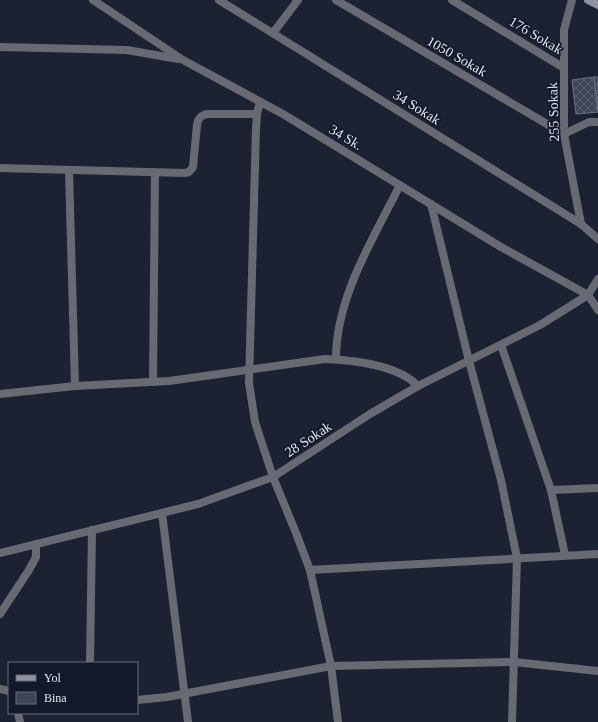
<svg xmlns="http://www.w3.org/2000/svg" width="598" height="722" font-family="'Times New Roman',serif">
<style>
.building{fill:url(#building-cross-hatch);stroke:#6c7287}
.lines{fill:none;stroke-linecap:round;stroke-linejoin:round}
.minor{stroke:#676a73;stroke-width:8}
.secondary{stroke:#8e92a1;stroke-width:8}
.labels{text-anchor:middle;stroke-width:3.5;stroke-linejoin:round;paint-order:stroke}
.street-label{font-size:14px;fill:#e1e5f1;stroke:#141929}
</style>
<defs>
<pattern id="building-cross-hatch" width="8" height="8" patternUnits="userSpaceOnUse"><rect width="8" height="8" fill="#3f4457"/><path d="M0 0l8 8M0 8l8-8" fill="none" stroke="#5a5f70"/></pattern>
</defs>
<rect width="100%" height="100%" fill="#1d2233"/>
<g class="building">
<path d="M594 77 598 112 576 114 572 80Z"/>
<path d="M594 77H598V112Z"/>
</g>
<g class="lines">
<g class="minor">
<path d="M93 0 183 60 283 114 501 247 588 295 598 310"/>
<path d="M219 0 581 224 598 239"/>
<path d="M336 0 564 134 589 122H598"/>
<path d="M452 0 564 68"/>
<path d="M572 0 564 30V134L581 224"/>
<path d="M273 33 298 0"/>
<path d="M0 47 127 50 178 59"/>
<path d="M260 102 257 114 256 129 249 383 255 422 273 477 296 533 310 570 331 666 338 722"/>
<path d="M0 168 185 173 189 172 193 167 197 125C198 118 201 115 208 114H257"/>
<path d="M69 170 75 386"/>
<path d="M431 204 469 361 501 480 517 558 512 722"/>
<path d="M501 345 551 490 565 555"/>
<path d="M336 359C336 297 373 239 400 185"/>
<path d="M153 382 155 173"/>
<path d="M0 394 75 386 169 381 325 359C353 360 398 365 418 386"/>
<path d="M551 490 598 488"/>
<path d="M162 513 188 722"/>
<path d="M0 553 198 504 273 477 370 414 418 386 540 325 588 295 598 279"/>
<path d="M310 570 598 554"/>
<path d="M0 614 29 570 36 557V544"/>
<path d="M90 663 92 530"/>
<path d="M0 689 9 691"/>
<path d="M137 700 167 697 331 666 514 662 598 671"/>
<path d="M18 713 20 722"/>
</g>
<path class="secondary" d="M588 0 598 5"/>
</g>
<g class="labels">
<g class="street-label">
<text transform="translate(536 35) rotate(31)" y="5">176 Sokak</text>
<text transform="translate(457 56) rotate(30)" y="5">1050 Sokak</text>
<text transform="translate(417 107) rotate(32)" y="5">34 Sokak</text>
<text transform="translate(553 112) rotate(-92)" y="5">255 Sokak</text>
<text transform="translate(346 137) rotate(31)" y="5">34 Sk.</text>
<text transform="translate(308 439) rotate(-33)" y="5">28 Sokak</text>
</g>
</g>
<rect x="8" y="662" width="130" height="52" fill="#141929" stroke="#666b79"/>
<rect x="16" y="675" width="20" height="6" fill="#8e92a1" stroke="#666b79"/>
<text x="44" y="682" font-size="12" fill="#e1e5f1">Yol</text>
<rect x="16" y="692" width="20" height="12" fill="#3f4457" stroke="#666b79"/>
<text x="44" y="702" font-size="12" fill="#e1e5f1">Bina</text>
</svg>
